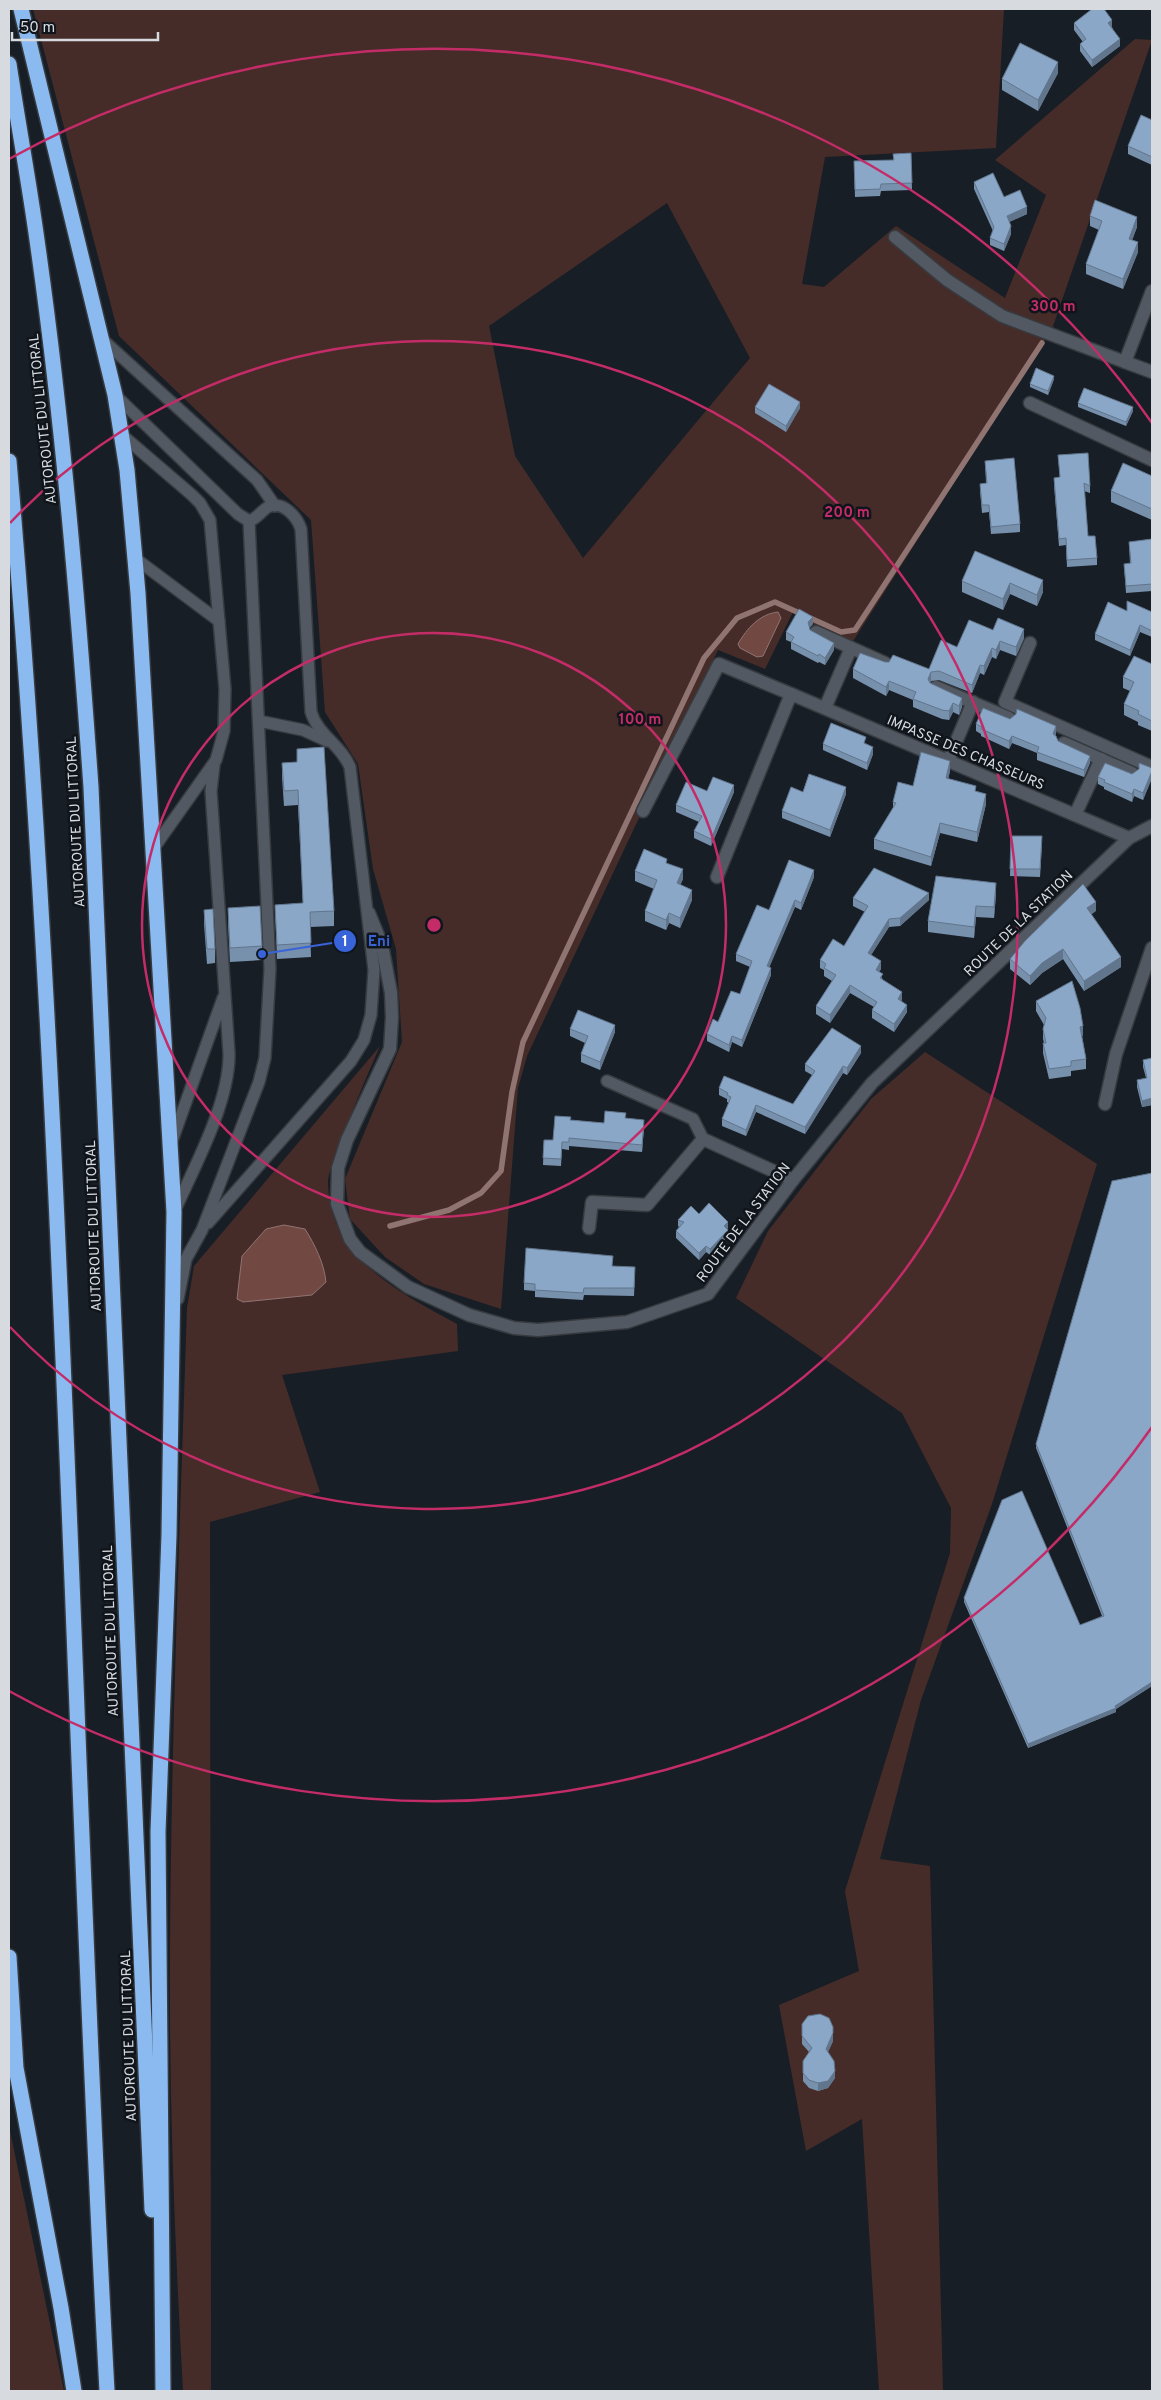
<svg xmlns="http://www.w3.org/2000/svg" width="1161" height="2400" font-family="Overpass,sans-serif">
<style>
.green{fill:#462c29;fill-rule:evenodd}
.water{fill:#724843;stroke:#907472}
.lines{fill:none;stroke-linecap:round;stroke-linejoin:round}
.stream{stroke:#907472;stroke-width:5.5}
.service-casing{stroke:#373b40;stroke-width:14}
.minor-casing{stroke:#373b40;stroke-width:15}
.motorway-casing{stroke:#373b40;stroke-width:18}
.service{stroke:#525962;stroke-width:11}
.minor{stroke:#525962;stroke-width:12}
.motorway{stroke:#8bbaf0;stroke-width:15}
.wall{fill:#7790ac}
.shaded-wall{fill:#61758c}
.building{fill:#8aa7c8;stroke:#61758c}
.ring{fill:none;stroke:#c42c68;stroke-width:2.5}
.labels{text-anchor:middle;stroke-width:5;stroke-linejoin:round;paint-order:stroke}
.street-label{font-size:14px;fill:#d7dbe0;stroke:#0f151b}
.centre{fill:#c42c68;stroke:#0f151b;stroke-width:2.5}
.ring-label{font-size:15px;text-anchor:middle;font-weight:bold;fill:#c42c68;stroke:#0f151b;stroke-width:5;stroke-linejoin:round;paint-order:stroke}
.leader{fill:none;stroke:#3963d9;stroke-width:2}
.callout-dot{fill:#3963d9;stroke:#0f151b;stroke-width:2}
.mark-label{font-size:15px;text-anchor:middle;font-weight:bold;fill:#fff}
.callout-label{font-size:15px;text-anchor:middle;font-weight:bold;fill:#3963d9;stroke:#0f151b;stroke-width:5;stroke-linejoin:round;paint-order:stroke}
</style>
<rect width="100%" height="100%" fill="#181e25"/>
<g class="green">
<path d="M33 9H1004L996 148 825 157 802 284 824 287 896 226 1005 298 1046 195 995 160 1135 39 1152 40 1052 329 850 646 793 612 765 669 718 650 527 1056 518 1088 501 1309 424 1284 385 1257 350 1219 345 1179 402 1042 396 949 373 869 358 764 325 712 311 520 119 336ZM667 203 750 358 583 558 515 456 489 326Z"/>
<path d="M380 1046C364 1083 348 1119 336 1157 333 1164 328 1174 328 1182 329 1258 399 1292 457 1324L458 1351 282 1375 320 1492 210 1522 211 2391H183C175 2246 169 2101 170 1956 171 1740 180 1524 187 1308L194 1266Z"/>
<path d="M925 1052 1097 1164 992 1504 921 1700 880 1859 930 1866 943 2391H879L862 2119 806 2151 779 2005 859 1971 845 1891 950 1553 951 1508 902 1413 736 1298 768 1231 871 1099Z"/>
<path d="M9 2126 64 2391H9Z"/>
</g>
<g class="water">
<path d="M778 612 781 618 763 656 757 657 740 648 738 644C747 628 760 614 778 612Z"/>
<path d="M284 1225 305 1229C315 1245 324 1263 326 1282L312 1295 243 1302 237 1299 242 1256 266 1229Z"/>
</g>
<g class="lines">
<path class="stream" d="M390 1226 449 1210 481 1193 501 1171 512 1092 523 1042 704 658 737 618 775 602 841 632 855 630 1042 343"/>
<defs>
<g id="service">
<path d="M103 340 257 480 275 506"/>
<path d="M115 395 238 514 249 521 270 969 265 1058 259 1082 202 1230 186 1259 178 1299"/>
<path d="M122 435 192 495 200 503 210 520 225 689 224 731 216 760 153 849"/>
<path d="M136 559 219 621"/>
<path d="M259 721 303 730 327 741"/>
<path d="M607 1081 693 1119 703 1139"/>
<path d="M172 1141 223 998"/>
<path d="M175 1210C195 1166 230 1101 229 1053L211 791 214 765"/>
<path d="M208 1223 351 1061 364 1040 371 1015 374 970 350 767C341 745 318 735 311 712L301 529C297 517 283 500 268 507 261 511 257 519 249 521"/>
</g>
<g id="minor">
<path d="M895 237 947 280 1002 316 1125 362"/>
<path d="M1152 291 1125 362 1152 372"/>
<path d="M1030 403 1152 460"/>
<path d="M816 632 885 663"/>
<path d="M1030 643 1005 702 1152 767"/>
<path d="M936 687 1009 718"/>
<path d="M825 708 851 648"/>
<path d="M1064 743 1132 773"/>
<path d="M948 761 973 702"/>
<path d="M643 811 719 664 791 694"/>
<path d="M1075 815 1101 759"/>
<path d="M717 877 791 694 1129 838"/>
<path d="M369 913 382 945 391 993 392 1017 390 1049 347 1140 338 1168 337 1204 350 1239 360 1252 408 1287 469 1315 514 1328 538 1330 627 1322 708 1294 793 1180 872 1083 1129 838 1152 826"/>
<path d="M1105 1104 1116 1054 1152 948"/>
<path d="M589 1228 592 1202 647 1205 703 1139 793 1180"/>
</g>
<g id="motorway">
<path d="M21 9 115 395 127 470 138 593 174 1212 169 1535 158 1832 163 2391"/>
<path d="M9 64C18 123 29 182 37 240 63 422 78 604 91 787L152 2210"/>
<path d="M9 461C65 1103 72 1748 107 2391"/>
<path d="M9 1957 16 2068 61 2308 74 2391"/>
</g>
</defs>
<use href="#service" class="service-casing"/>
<use href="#minor" class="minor-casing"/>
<use href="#motorway" class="motorway-casing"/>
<use href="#service" class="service"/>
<use href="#minor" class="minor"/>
<use href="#motorway" class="motorway"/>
</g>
<g class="wall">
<path d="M1074 23 1112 27 1120 46 1092 67 1080 51V44L1083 42 1074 30Z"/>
<path d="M1058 73 1038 111 1002 90V79Z"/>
<path d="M1152 120V165L1128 154V146Z"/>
<path d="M911 153 912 190 881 191 880 196 855 197 854 161 893 160V154Z"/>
<path d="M974 182 1004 197 1027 214 1009 222 1011 234 1004 251 990 245V238L993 231 974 189Z"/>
<path d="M1090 216 1137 227 1132 240 1138 252 1123 289 1086 274V264L1099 230 1090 226Z"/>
<path d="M1054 379 1048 395 1030 387V384Z"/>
<path d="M1078 403 1133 411 1126 426 1078 407Z"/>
<path d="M755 407 800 408 786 432 755 413Z"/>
<path d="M1058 455 1090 486V493L1084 491 1088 536 1097 558V565L1067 567 1066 545 1059 546 1054 485V478L1060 477Z"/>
<path d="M985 461 1020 524V532L991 534 989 512 982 513 980 491V484L986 483Z"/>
<path d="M1152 476V520L1111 502V491Z"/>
<path d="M1152 539V591L1126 593 1124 564H1130L1129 542Z"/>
<path d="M975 551 1043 592 1037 606 1010 594 1003 610 962 592V581Z"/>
<path d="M1127 601 1152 612V637L1140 632 1130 656 1095 640V634L1127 610Z"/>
<path d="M813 624 809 628 810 630 834 650 825 665 819 662 818 663 791 649V642L786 640V632Z"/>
<path d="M993 630 1024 638 1016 656 1000 650 996 659 992 657 984 675 980 673 972 693 939 680 931 681 930 683 962 707 959 715 953 712 949 720 942 719 913 707V700L889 690 886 696 853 678V669L885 662 929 669 957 647Z"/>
<path d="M1152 664V731L1138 725V722L1124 715V704L1130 691 1123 688V677Z"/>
<path d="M1010 719 1056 734 1055 735 1058 741 1090 763 1084 777 1037 760V753L1012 743 1009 749 981 736V734L976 731V724Z"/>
<path d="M823 744 873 754 867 770 823 750Z"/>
<path d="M297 762 334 911V926L310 927 311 957 277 959 275 905 303 903 298 805 284 806 282 777V763Z"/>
<path d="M1152 768V778L1143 800 1134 796 1132 802 1104 789V787L1098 784V777L1132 774Z"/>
<path d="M950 771 948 779 976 791 986 804 977 842 940 833 931 866 874 849V839L893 808V802L913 786Z"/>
<path d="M707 791 734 792 711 846 694 838V831L699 822 676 812V805Z"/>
<path d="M803 792 846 794 830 837 782 818V811Z"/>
<path d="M1011 836 1042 844 1040 877 1010 876Z"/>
<path d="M667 863 683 879 680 885 692 900 680 928 669 923 666 930 645 921V911L654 889 635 881V871Z"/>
<path d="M814 877 801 910 795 907 769 967 771 975 742 1047 732 1042 729 1052 707 1041V1034L740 994 750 967 736 961V954L769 910Z"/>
<path d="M996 894 994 918 976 917 974 938 928 932V921Z"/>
<path d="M853 898 929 900 900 926 889 927 871 955 881 969 879 972 883 980 902 1000 901 1001 907 1012 894 1032 872 1018V1010L874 1007 850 993 830 1023 816 1014V1006L832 981 824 976V970L820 968V960L844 946 865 912 853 906Z"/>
<path d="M228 908 262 946V960L230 962 228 923Z"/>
<path d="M204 910 215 949V963L207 964 204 924Z"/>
<path d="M1096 911 1091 914 1121 967 1084 991 1063 959 1042 973 1030 985 1010 969V959Z"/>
<path d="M1036 1001 1083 1036H1082L1086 1059V1069L1071 1071V1076L1049 1079 1043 1053V1043H1044L1043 1039V1029L1044 1025 1036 1011Z"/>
<path d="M570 1029 615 1032 600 1070 581 1062V1054L585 1043 570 1036Z"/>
<path d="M861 1053 847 1075 843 1073 805 1134 756 1112 746 1136 722 1126V1119L729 1103 727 1102V1099L719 1095V1088L793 1104 812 1075 805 1071V1064Z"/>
<path d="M1152 1058V1105L1142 1107 1137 1087V1080L1146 1078 1143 1067V1060Z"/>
<path d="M625 1118 644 1127 642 1152 569 1146V1150L562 1149 561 1166 543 1165 544 1140H553L571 1120 604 1123Z"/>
<path d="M1152 1173V1686L1116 1709V1712L1028 1748 964 1602V1598L1080 1625 1102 1616 1036 1448V1444Z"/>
<path d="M699 1214 728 1228 727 1229 728 1236 710 1255 706 1252 699 1260 676 1238V1231L679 1227 678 1226V1220Z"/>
<path d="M612 1266 635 1275 634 1296 584 1295 583 1300 535 1297V1291L524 1290V1283Z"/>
<path d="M802 2024 833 2027V2041L828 2052 835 2078 828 2088 818 2091 809 2088 803 2081V2061L809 2052 802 2044Z"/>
</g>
<g class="shaded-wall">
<path d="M1112 20V27L1108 30V23Z"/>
<path d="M1120 39V46L1092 67V60Z"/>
<path d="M1058 62V73L1038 111V100Z"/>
<path d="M1027 207V214L1007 223V216Z"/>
<path d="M1137 217V227L1129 249V239Z"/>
<path d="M1011 226V234L1004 251V244Z"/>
<path d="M1138 242V252L1123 289V279Z"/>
<path d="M1054 376V379L1048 395V391Z"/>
<path d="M800 402V408L786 432V426Z"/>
<path d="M1133 407V411L1126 426V422Z"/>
<path d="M1043 580V592L1037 606V595Z"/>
<path d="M1010 583V594L1003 610V599Z"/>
<path d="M813 617V624L808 629V622Z"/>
<path d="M1140 625V632L1130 656V650Z"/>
<path d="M1024 629V638L1016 656V647Z"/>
<path d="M1000 641V650L996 659V650Z"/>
<path d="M834 643V650L825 665V658Z"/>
<path d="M992 648V657L984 675V666Z"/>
<path d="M980 665V673L972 693V685Z"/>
<path d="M931 672V681L928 688V679Z"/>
<path d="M889 681V690L886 696V687Z"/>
<path d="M962 698V707L959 715V706Z"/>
<path d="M953 703V712L949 720V711Z"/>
<path d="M1056 726V734L1053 741V734Z"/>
<path d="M1012 736V743L1009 749V741Z"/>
<path d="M873 747V754L867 770V763Z"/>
<path d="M1090 756V763L1084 777V770Z"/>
<path d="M950 761V771L946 788V778Z"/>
<path d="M1152 771V778L1143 800V793Z"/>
<path d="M734 785V792L711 846V839Z"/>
<path d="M846 787V794L830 837V830Z"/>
<path d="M1134 789V796L1132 802V794Z"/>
<path d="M986 794V804L977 842V832Z"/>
<path d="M940 823V833L931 866V857Z"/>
<path d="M683 869V879L677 893V883Z"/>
<path d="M814 870V877L801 910V903Z"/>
<path d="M996 883V894L994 918V907Z"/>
<path d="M692 890V900L680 928V918Z"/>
<path d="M929 893V900L900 926V918Z"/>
<path d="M795 900V907L767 973V966Z"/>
<path d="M1096 902V911L1087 918V908Z"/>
<path d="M976 906V917L974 938V927Z"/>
<path d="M669 913V923L666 930V920Z"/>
<path d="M889 919V927L868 960V953Z"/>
<path d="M1063 949V959L1042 973 1030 985V976L1042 963Z"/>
<path d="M1121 957V967L1084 991V981Z"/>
<path d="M881 961V969L876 978V970Z"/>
<path d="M771 968V975L742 1047V1040Z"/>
<path d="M850 985V993L830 1023V1015Z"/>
<path d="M902 992V1000L898 1007V999Z"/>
<path d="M907 1005V1012L894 1032V1024Z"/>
<path d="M615 1025V1032L600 1070V1062Z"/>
<path d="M1083 1026V1036L1080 1037V1027Z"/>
<path d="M732 1036V1042L729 1052V1045Z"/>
<path d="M861 1046V1053L847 1075V1068Z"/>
<path d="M843 1066V1073L805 1134V1127Z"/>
<path d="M1152 1098V1105L1142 1107V1101Z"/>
<path d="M756 1105V1112L746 1136V1130Z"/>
<path d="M644 1120V1127L642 1152V1145Z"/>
<path d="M728 1222V1228L724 1232V1226Z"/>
<path d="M728 1230V1236L710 1255V1249Z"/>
<path d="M706 1246V1252L699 1260V1253Z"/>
<path d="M1152 1682V1686L1116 1709V1712L1028 1748V1744L1115 1706Z"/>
<path d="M833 2033V2041L826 2056V2049Z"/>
<path d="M835 2071V2078L828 2088 818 2091V2083Z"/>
</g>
<g class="building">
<path d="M1092 9H1104L1112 20 1108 23 1120 39 1092 60 1080 44 1086 39 1074 23Z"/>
<path d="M1020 43 1058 62 1038 100 1002 79Z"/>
<path d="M1141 115 1152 120V157L1128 146Z"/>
<path d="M911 153 912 183 881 184 880 189 855 190 854 161 894 160 893 154Z"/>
<path d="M993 173 1004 197 1020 190 1027 207 1007 216 1011 226 1004 244 990 238 994 227 974 182Z"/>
<path d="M1095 200 1137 217 1129 239 1138 242 1123 279 1086 264 1102 221 1090 216Z"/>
<path d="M1036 368 1054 376 1048 391 1030 384Z"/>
<path d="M769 384 800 402 786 426 755 407Z"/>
<path d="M1084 388 1133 407 1126 422 1078 403Z"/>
<path d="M1088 453 1090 486 1084 483 1088 536H1095L1097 558 1067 560 1066 538 1059 539 1054 478 1060 477 1058 455Z"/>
<path d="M1014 458 1020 524 991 527 989 505H982L980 484 987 483 985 461Z"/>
<path d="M1123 463 1152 476V509L1111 491Z"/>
<path d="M1152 539V584L1126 586 1124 564 1131 563 1129 542Z"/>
<path d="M975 551 1043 580 1037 595 1010 583 1003 599 962 581Z"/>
<path d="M1127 601 1152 612V631L1140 625 1130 650 1095 634 1108 602 1127 611Z"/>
<path d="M799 609 813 617 808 622 810 630 834 643 825 658 819 654 818 656 791 642 794 637 786 632Z"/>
<path d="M998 618 1024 629 1016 647 1000 641 996 650 992 648 984 666 980 665 972 685 939 671 931 672 928 679 930 683 962 698 959 706 953 703 949 711 942 710 913 699 916 692 889 681 886 687 853 669 860 653 885 662H889L893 655 929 669 941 640 957 647 969 620 993 630Z"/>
<path d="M1134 656 1152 664V721L1138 714 1139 711 1124 704 1134 682 1123 677Z"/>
<path d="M983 708 1010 719 1016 714 1017 709 1056 726 1053 734 1056 736 1058 741 1090 756 1084 770 1037 752 1039 747 1012 736 1009 741 981 729 982 727 976 724Z"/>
<path d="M831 723 866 737 864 743 873 747 867 763 823 744Z"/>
<path d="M324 747 334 911 310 912 311 943 277 945 275 905 303 903 298 790 284 791 282 763 297 762V749Z"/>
<path d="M921 752 950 761 946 778 976 786 975 791 986 794 977 832 940 823 931 857 874 839 896 803 893 802 898 782 913 786Z"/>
<path d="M1105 763 1132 774 1139 769V763L1152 768V771L1143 793 1134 789 1132 794 1104 782 1105 780 1098 777Z"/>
<path d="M809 774 846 787 830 830 782 811 791 787 803 792Z"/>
<path d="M713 777 734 785 711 839 694 831 702 816 676 805 686 782 707 791Z"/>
<path d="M1011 836H1042L1040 869H1010Z"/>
<path d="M644 849 667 859 666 863 683 869 677 883 692 890 680 918 669 913 666 920 645 911 657 880 635 871Z"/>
<path d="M789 860 814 870 801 903 795 900 767 966 771 968 742 1040 732 1036 729 1045 707 1034 713 1019 718 1022 731 991 740 994 752 961 736 954 757 905 769 910Z"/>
<path d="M874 868 929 893 900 918 889 919 868 953 881 961 876 970 883 974 880 978 902 992 898 999 907 1005 894 1024 872 1010 877 1002 850 985 830 1015 816 1006 836 975 824 968 826 964 820 960 833 939 844 946 868 906 853 898Z"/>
<path d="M936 876 996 883 994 907 976 906 974 927 928 921Z"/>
<path d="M1083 884 1096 902 1087 908 1121 957 1084 981 1063 949 1042 963 1030 976 1010 959 1025 941Z"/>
<path d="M260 906 262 946 230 948 228 908Z"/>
<path d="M213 909 215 949H207L204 910Z"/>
<path d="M1072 981 1080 1008 1083 1026 1080 1027 1086 1059 1071 1061V1066L1049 1069 1043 1043H1046L1043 1029 1046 1018 1036 1001Z"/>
<path d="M578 1010 615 1025 600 1062 581 1054 588 1036 570 1029Z"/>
<path d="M832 1028 861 1046 847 1068 843 1066 805 1127 756 1105 746 1130 722 1119 731 1097 727 1095 728 1093 719 1088 724 1076 793 1104 815 1071 805 1064Z"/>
<path d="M1152 1058V1098L1142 1101 1137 1080 1147 1078 1143 1060Z"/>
<path d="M605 1111 626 1113 625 1118 644 1120 642 1145 569 1138V1142H562L561 1159 543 1158 544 1140H553L555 1116 571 1117 570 1120 604 1123Z"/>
<path d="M1152 1173V1682L1115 1706 1116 1708 1028 1744 964 1598 1002 1500 1022 1491 1080 1625 1104 1616 1036 1444 1112 1181Z"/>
<path d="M709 1203 728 1222 724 1226 728 1230 710 1249 706 1246 699 1253 676 1231 684 1222 678 1220 691 1206 699 1214Z"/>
<path d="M526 1248 613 1256 612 1266 635 1267 634 1288H584L583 1293 535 1290V1284L524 1283Z"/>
<path d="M820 2014 829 2018 833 2027V2033L826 2049 834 2061 835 2071 828 2081 818 2083 809 2080 803 2073V2061L812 2048 802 2036V2024L808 2016Z"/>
</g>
<g class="ring">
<circle cx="434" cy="925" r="292"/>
<path d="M10 523A584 584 0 1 1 10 1327"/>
<path d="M1152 1427A876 876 0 0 1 9 1691M9 159A876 876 0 0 1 1152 423"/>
</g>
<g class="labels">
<g class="street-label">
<text transform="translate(42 419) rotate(-96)" y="5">AUTOROUTE DU LITTORAL</text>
<text transform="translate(966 752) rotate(23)" y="5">IMPASSE DES CHASSEURS</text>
<text transform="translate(75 822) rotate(-93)" y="5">AUTOROUTE DU LITTORAL</text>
<text transform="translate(1018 923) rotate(-44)" y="5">ROUTE DE LA STATION</text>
<text transform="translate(743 1222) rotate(-53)" y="5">ROUTE DE LA STATION</text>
<text transform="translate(93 1226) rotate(-92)" y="5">AUTOROUTE DU LITTORAL</text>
<text transform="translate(110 1631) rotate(-92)" y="5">AUTOROUTE DU LITTORAL</text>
<text transform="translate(128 2036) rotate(-92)" y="5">AUTOROUTE DU LITTORAL</text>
</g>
</g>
<circle cx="434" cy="925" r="8" class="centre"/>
<g class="ring-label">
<text x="1053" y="311">300 m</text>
<text x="847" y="517">200 m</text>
<text x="640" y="724">100 m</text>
</g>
<path class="leader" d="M262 954L345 941"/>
<g class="callout-dot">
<circle cx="262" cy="954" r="5"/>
<circle cx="345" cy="941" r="12"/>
</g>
<g class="mark-label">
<text x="345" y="946">1</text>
</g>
<g class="callout-label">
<text x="379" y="946">Eni</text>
</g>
<rect width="1161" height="2400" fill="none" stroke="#d7dbe0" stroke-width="20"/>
<path d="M12 32v8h146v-8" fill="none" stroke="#d7dbe0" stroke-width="2.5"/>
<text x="20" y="32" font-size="15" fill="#d7dbe0" stroke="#0f151b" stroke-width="4" paint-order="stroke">50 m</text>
</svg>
